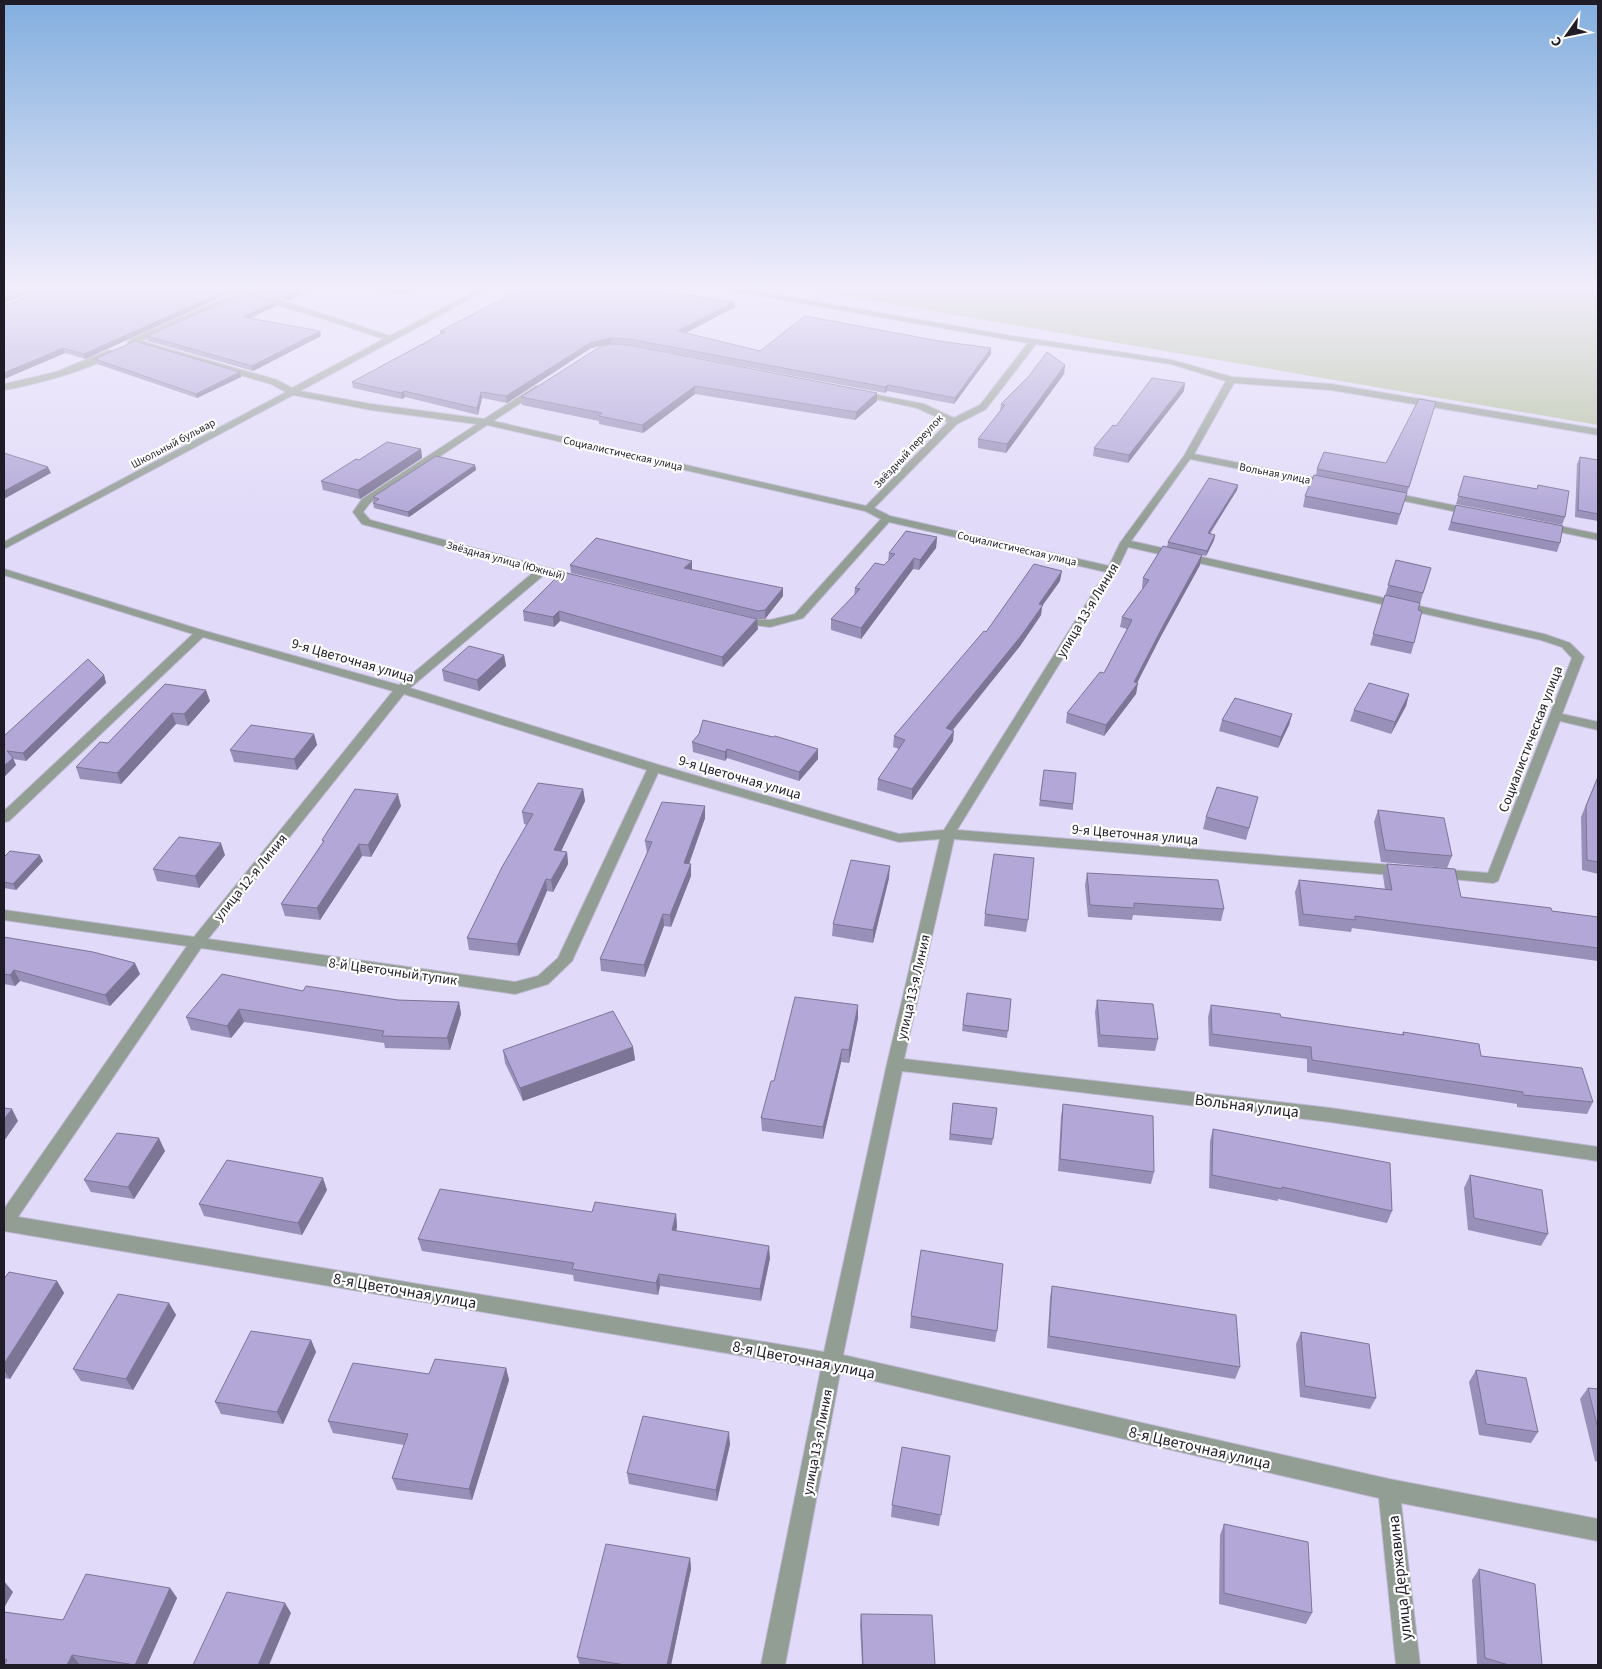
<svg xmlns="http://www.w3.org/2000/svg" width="1602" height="1669" font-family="'Source Sans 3',sans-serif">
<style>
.green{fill:#b4c29e}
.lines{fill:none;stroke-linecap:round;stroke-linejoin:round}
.lane-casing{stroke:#beb8d3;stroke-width:2}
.lane{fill:#929d94;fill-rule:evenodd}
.wall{fill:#9990b9}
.shaded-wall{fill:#7d7596}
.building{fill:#b2a7d7;stroke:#7d7596}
.labels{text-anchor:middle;stroke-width:4.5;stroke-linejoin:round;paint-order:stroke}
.far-street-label{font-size:11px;fill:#1f1c27;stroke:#fff}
.street-label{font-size:14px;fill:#1f1c27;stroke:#fff}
.near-street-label{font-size:16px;fill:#1f1c27;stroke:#fff}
</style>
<rect width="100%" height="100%" fill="#e1daf9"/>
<path class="green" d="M803 289H1598V425Z"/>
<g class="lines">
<defs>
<g id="lane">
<path d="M238 289H246L390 336 479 289H488L300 391 371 404 484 419 536 386 540 389 539 391 493 421 866 506 948 422 917 408 857 395V391L924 404 954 418 980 405 1028 343 732 291 728 289H743L1006 335 1172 360 1232 377 1331 384 1598 429V435L1331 390 1234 383 1194 454 1330 481 1335 484 1330 487 1190 459 1131 541 1544 634 1570 643 1584 657 1562 714 1598 722V730L1560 721 1498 881 1493 883 1432 877 1430 874 1432 871 1437 869 1488 873 1572 658 1562 647 1541 640 1128 547 1117 570 957 830 1404 866 1409 868 1411 871 1409 874 1404 876 954 839 904 1059 1330 1108 1598 1147V1161L1330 1122 902 1071 843 1355 1389 1479 1598 1519V1541L1401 1503 1420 1665H1396L1379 1498 840 1373 785 1665H761L821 1369 4 1231V1209L187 946 4 920V910L194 937 393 691 203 637 9 821 4 822V811L193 634 4 575V569L205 631 399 685 535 571 362 524 353 512 362 499 477 424 371 410 293 395 4 549V542L286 392 271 384 127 343 131 339 240 291ZM245 295 327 320 384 339 292 388 277 380 142 341ZM1036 344 1171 364 1226 381 1184 456 1120 543 1109 566 890 516 874 508 957 424 986 409ZM487 425 865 511 881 519 795 614 770 620 737 618 735 620 737 622 741 623 770 627 803 618 889 522 1106 572 944 830 899 834 659 765 410 688 545 574 577 582 582 579 581 577 370 520 363 512 370 503ZM404 694 647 770 558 958 538 976 515 982 208 939ZM658 773 899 842 940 839 887 1064 824 1352 18 1217 201 948 515 994 548 984 572 961Z"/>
<path d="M109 350 116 352C97 369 30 386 4 390V384L56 372Z"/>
<path d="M1388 492 1472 509 1477 512 1472 515 1385 497V493Z"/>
<path d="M1545 523 1598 534V540L1541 528V524Z"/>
</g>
</defs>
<use href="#lane" class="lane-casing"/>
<use href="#lane" class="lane"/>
</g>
<g class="wall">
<path d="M251 289H313L288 301Z"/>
<path d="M372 289H416L406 294Z"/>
<path d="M237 290 85 359 65 353 4 379V306Z"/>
<path d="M275 302 276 306 251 318 321 336 253 371 148 341 147 336Z"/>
<path d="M735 307 685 333 760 351 939 341 991 348V354L954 404 887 391 885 393 629 345 611 344 591 348 507 403 482 398 478 415 405 397 402 399 353 388 352 382 440 334V331Z"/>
<path d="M598 348 877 401 855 420 695 394 643 433 599 424V421L522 405 521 397Z"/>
<path d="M95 359 240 372 241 377 197 398 97 364Z"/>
<path d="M1065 365 1064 374 1006 453 978 448V439L1000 411 1001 404Z"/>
<path d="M1184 391 1128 463 1093 456 1094 448 1116 426Z"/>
<path d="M1436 402 1397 525 1303 507 1305 496 1316 475 1317 469 1386 463Z"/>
<path d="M421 449 422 458 360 499 323 490 321 481 359 460Z"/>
<path d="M1580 457 1598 460V521L1575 517 1577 464Z"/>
<path d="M475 465 476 470 409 517 374 508 373 503 374 502 373 497Z"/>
<path d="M1464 476 1537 489 1538 485 1565 517 1562 525 1456 504Z"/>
<path d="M1238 485 1237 490 1210 534 1215 535 1214 540 1206 556 1167 547 1168 542Z"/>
<path d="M1456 505 1560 543 1557 552 1448 530Z"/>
<path d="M937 537 936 548 919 570 913 569 861 639 831 630V619L854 596 855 588 884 565 888 561 889 553Z"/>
<path d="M1396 560 1431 568 1418 610 1414 643 1411 654 1370 645Z"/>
<path d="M570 565 692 569V570L783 596 765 619H758L571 573Z"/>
<path d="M1200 565 1161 636 1137 683 1136 694 1104 736 1066 723 1067 713 1104 673 1127 629 1120 627 1122 617 1143 589 1142 588 1143 578Z"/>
<path d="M562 572 758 629 723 667 560 621 554 627 524 621 523 611Z"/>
<path d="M1060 581 1042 606 1041 615 1020 646 953 730V741L912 800 877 790 878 779 899 749 893 747 894 736 986 632Z"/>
<path d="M504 655 506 666 479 691 444 681 442 670Z"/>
<path d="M104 675 106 683 26 761 13 759 16 765 4 777V736Z"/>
<path d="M165 684 210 701 188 726 176 724 121 784 80 779 76 767 108 743Z"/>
<path d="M1409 694 1406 706 1391 734 1350 721 1354 710Z"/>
<path d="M1292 714 1289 725 1278 748 1219 731 1222 720Z"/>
<path d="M314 734 317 745 297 770 234 762 230 750Z"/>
<path d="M773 737 818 759 799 781 727 758 725 761 693 752 692 742Z"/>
<path d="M1044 770 1073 804V810L1039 806Z"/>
<path d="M1598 776V874L1582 870 1581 817Z"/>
<path d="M583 789 585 801 561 851 567 852 568 864 553 892 547 891 519 956 469 950 467 938 527 825 524 824 522 812Z"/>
<path d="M1258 797 1246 840 1203 829 1206 817Z"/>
<path d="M401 806 371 857 362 856 320 920 285 916 281 904 323 842 322 840Z"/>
<path d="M705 806V818L689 864 691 876 671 927 664 926 645 977 601 971 600 959 647 853 645 841Z"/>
<path d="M1378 810 1452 856 1447 868 1381 862 1374 822Z"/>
<path d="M225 855 199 888 157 881 153 869Z"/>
<path d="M4 857 43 861 16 890 4 888Z"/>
<path d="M1387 864 1461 897 1552 911 1598 917V961L1352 928 1351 932 1299 926 1295 892 1299 880 1385 889 1383 876Z"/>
<path d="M1087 873 1224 909 1221 921 1133 915 1132 920 1088 917 1085 885Z"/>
<path d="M889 878 873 943 832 936 833 924Z"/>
<path d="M985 914 1028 920 1026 932 984 926Z"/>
<path d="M4 937 140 974 110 1006 20 981 15 986 4 984Z"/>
<path d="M303 991 398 1000 459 1002 461 1014 450 1050 385 1048 384 1043 244 1022 231 1038 191 1030 186 1017Z"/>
<path d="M967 993 1011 999 1007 1038 962 1031Z"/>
<path d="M1097 1000 1158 1039 1155 1051 1098 1047 1095 1012Z"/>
<path d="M858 1005V1018L849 1063 841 1062 823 1139 762 1131 761 1118 774 1081Z"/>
<path d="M1211 1005 1281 1017 1402 1035 1403 1032 1481 1056 1593 1102 1587 1114 1517 1107V1104L1307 1072V1059L1209 1046 1208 1017Z"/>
<path d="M633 1047 635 1060 523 1101 505 1063 503 1050Z"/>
<path d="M953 1103 997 1108 992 1145 949 1140Z"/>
<path d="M1063 1104 1154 1172 1151 1184 1058 1171 1061 1116Z"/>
<path d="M1213 1129 1392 1211 1387 1223 1278 1199V1201L1209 1188 1210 1141Z"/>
<path d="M165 1151 134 1199 91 1192 84 1180Z"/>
<path d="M1470 1175 1548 1234 1541 1246 1468 1230 1464 1188Z"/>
<path d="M327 1190 302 1235 204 1216 199 1204Z"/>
<path d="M592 1212 676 1214 677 1227 676 1231 770 1258 761 1301 660 1286 658 1295 574 1281 573 1275 422 1251 418 1239Z"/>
<path d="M4 1279 57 1281 64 1293 10 1379 4 1378Z"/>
<path d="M1052 1286 1240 1367 1235 1379 1047 1348 1050 1298Z"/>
<path d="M169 1303 176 1315 133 1390 81 1381 73 1369Z"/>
<path d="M911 1316 997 1331 995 1342 910 1328Z"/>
<path d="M1301 1332 1376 1398 1370 1409 1300 1397 1296 1344Z"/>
<path d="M311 1340 316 1352 283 1424 221 1414 215 1402Z"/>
<path d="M506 1368 509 1380 472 1500 397 1490 392 1478 404 1445 333 1433 328 1421 429 1374Z"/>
<path d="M1476 1370 1538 1432 1531 1443 1479 1435 1469 1382Z"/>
<path d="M1588 1388 1598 1389V1462L1595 1461 1580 1399Z"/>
<path d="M730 1444 717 1501 629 1484 627 1473Z"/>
<path d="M950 1456 939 1526 891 1517 892 1505Z"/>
<path d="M1224 1524 1312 1613 1306 1624 1219 1604 1220 1535Z"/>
<path d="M690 1558 691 1569 671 1665H580L577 1657Z"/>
<path d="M1479 1569 1542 1665H1477L1472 1580Z"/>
<path d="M170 1588 177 1598 147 1665H4V1612L63 1620Z"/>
<path d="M861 1614 935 1665H862L860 1625Z"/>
</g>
<g class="shaded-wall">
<path d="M28 289H42L4 303V298Z"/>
<path d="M229 289H237V290L85 359 84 354Z"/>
<path d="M301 289H313L288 301 286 296Z"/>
<path d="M407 289H416L406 294 405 290Z"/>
<path d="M275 302 276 306 244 321 243 317Z"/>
<path d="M734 302 735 307 678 337V331Z"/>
<path d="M320 331 321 336 253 371 252 366Z"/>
<path d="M611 338V344L591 348 507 403 506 396 590 343Z"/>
<path d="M63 348 65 353 4 379V373Z"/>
<path d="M991 348V354L954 404 955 398Z"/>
<path d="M1065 365 1064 374 1006 453 1007 444Z"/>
<path d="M240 372 241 377 197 398 196 394Z"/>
<path d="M1185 383 1184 391 1128 463 1129 455Z"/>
<path d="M888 385 887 391 885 393V387Z"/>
<path d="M695 386V394L643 433 642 425Z"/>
<path d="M404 391 405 397 402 399 401 393Z"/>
<path d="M481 392 482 398 478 415 477 408Z"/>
<path d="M877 393V401L855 420 856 412Z"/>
<path d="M421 449 422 458 360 499 358 490Z"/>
<path d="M475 465 476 470 409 517 408 512Z"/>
<path d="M48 467 51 473 4 499V491Z"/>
<path d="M1238 485 1237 490 1206 538 1208 533Z"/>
<path d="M1215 535 1214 540 1206 556 1207 551Z"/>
<path d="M937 537 936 548 919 570 920 560Z"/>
<path d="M1202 555 1200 565 1161 636 1136 685 1138 683 1136 694 1104 736 1106 725 1134 682 1163 626Z"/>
<path d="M914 558 913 569 861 639V628Z"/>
<path d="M692 561V569L684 577V568Z"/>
<path d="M1062 571 1060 581 1042 606 1041 615 1020 646 945 739 946 728 1039 604Z"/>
<path d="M783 588V596L765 619V610Z"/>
<path d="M559 611 560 621 554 627 553 617Z"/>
<path d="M757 619 758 629 723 667 722 657Z"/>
<path d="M504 655 506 666 479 691 477 680Z"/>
<path d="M104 675 106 683 26 761 23 753Z"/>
<path d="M206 690 210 701 188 726 184 714Z"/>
<path d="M1409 694 1406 706 1391 734 1395 722Z"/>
<path d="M172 713 176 724 121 784 117 773Z"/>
<path d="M1292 714 1289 725 1278 748 1281 737Z"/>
<path d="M954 731 953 741 912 800V789Z"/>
<path d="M314 734 317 745 297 770 294 759Z"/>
<path d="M727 749V758L725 761V752Z"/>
<path d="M818 749V759L799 781V772Z"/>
<path d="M13 758 16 765 4 777V766Z"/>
<path d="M583 789 585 801 556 862 554 850Z"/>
<path d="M398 794 401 806 371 857 368 845Z"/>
<path d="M705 806V818L685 875 684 863Z"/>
<path d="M221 843 225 855 199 888 195 876Z"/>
<path d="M359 844 362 856 320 920 317 908Z"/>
<path d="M567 852 568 864 553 892 551 880Z"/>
<path d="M40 855 43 861 16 890 13 884Z"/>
<path d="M691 864V876L671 927 670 915Z"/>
<path d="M890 866 889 878 873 943V930Z"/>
<path d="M546 879 547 891 519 956 517 944Z"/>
<path d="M663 914 664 926 645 977 644 965Z"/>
<path d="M135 963 140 974 110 1006 105 995Z"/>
<path d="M14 970 20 981 15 986 10 975Z"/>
<path d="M459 1002 461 1014 450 1050 447 1038Z"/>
<path d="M858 1005V1018L849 1063V1050Z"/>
<path d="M239 1009 244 1022 231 1038 227 1026Z"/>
<path d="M633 1047 635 1060 523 1101 520 1088Z"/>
<path d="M842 1049 841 1062 823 1139V1127Z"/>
<path d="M12 1109 18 1121 4 1141V1119Z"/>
<path d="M159 1138 165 1151 134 1199 128 1187Z"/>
<path d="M323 1178 327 1190 302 1235 298 1223Z"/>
<path d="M676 1214 677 1227 673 1242 672 1230Z"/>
<path d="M769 1246 770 1258 761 1301 760 1289Z"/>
<path d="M659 1274 660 1286 658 1295 656 1283Z"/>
<path d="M57 1281 64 1293 10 1379 4 1370V1364Z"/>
<path d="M169 1303 176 1315 133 1390 126 1379Z"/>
<path d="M311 1340 316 1352 283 1424 277 1412Z"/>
<path d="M506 1368 509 1380 472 1500 469 1489Z"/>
<path d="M729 1432 730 1444 717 1501 716 1490Z"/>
<path d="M690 1558 691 1569 671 1665H667Z"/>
<path d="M4 1581 13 1592 4 1608Z"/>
<path d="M170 1588 177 1598 147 1665H135Z"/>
<path d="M285 1603 291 1613 269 1665H258Z"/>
<path d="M72 1655 80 1665H67Z"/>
</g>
<g class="building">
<path d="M4 289H28L4 298Z"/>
<path d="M45 289H229L84 354 63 348 4 373V306Z"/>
<path d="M265 289H301L286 296Z"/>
<path d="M522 289H648L734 302 678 331 760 351 805 316 939 341 991 348 955 398 888 385 885 387 629 339 611 338 590 343 506 396 481 392 477 408 404 391 401 393 352 382 445 332 440 331Z"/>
<path d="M244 293 275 302 243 317 320 331 252 366 147 336Z"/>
<path d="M135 341 240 372 196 394 95 359Z"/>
<path d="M611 344 628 345 877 393 856 412 695 386 642 425 599 416 602 413 521 397 598 348Z"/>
<path d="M1047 352 1065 365 1007 444 978 439 1005 405 1001 404 1029 376Z"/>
<path d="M1152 378 1185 383 1129 455 1094 448 1113 425 1116 426Z"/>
<path d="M1419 399 1436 402 1409 487 1317 469 1324 452 1386 463Z"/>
<path d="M387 442 421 449 358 490 321 481 356 459 359 460Z"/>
<path d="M4 453 48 467 4 491Z"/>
<path d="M436 456 475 465 408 512 373 503 379 499 373 497Z"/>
<path d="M1580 457 1598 460V514L1578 510Z"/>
<path d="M1314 475 1407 493 1400 514 1305 496Z"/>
<path d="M1464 476 1537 489 1538 485 1569 491 1565 517 1458 496Z"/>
<path d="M1209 478 1238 485 1208 533 1215 535 1207 551 1168 542Z"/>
<path d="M1456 505 1563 526 1560 543 1451 522Z"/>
<path d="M906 531 937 537 920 560 914 558 861 628 831 619 860 589 855 588 875 563 884 565 895 554 889 553Z"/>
<path d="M596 538 692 561 684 568 783 588 765 610 758 611 570 565Z"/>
<path d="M1163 546 1202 555 1163 626 1134 682 1138 683 1106 725 1067 713 1100 672 1104 673 1132 620 1122 617 1149 580 1143 578Z"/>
<path d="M1396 560 1431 568 1423 593 1388 585Z"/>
<path d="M1034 564 1062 571 1039 604 1043 605 1021 636 946 728 954 731 912 789 878 779 905 740 894 736 984 631 986 632Z"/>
<path d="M562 572 757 619 722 657 559 611 553 617 523 611Z"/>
<path d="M1385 595 1420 603 1418 610 1422 611 1414 643 1373 634Z"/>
<path d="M469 646 504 655 477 680 442 670Z"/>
<path d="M88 659 104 675 23 753 7 751 13 758 4 766V736Z"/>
<path d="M1369 683 1409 694 1395 722 1354 710Z"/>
<path d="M165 684 206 690 184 714 172 713 117 773 76 767 100 742 108 743Z"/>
<path d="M1235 698 1292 714 1281 737 1222 720Z"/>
<path d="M703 720 773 737 775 736 818 749 799 772 727 749 725 752 692 742 699 734Z"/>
<path d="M251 725 314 734 294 759 230 750Z"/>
<path d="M1044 770 1076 773 1073 804 1040 800Z"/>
<path d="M1598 777V862L1587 860 1586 806Z"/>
<path d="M538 783 583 789 554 850 567 852 551 880 546 879 517 944 467 938 502 867 533 814 522 812Z"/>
<path d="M1217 787 1258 797 1249 828 1206 817Z"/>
<path d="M355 789 398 794 368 845 359 844 317 908 281 904 324 841 322 840Z"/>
<path d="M662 802 705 806 684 863 691 864 670 915 663 914 644 965 600 959 652 842 645 841Z"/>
<path d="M1378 810 1444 818 1452 856 1385 850Z"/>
<path d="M179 837 221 843 195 876 153 869Z"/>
<path d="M10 851 40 855 13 884 4 882V857Z"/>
<path d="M994 854 1034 858 1028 920 985 914Z"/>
<path d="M851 860 890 866 873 930 833 924Z"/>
<path d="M1387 864 1455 869 1461 897 1551 908 1552 911 1598 917V948L1355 916V920L1303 914 1299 880 1392 890Z"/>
<path d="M1087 873 1218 880 1224 909 1134 903V908L1090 905Z"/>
<path d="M4 937 93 952 135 963 105 995 14 970 10 975 4 974Z"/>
<path d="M222 974 303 991 306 986 398 1000 459 1002 447 1038 382 1036 384 1031 239 1009 227 1026 186 1017Z"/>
<path d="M967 993 1011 999 1008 1031 963 1025Z"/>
<path d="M795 997 858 1005 849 1050 842 1049 823 1127 761 1118 771 1081H774Z"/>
<path d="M1097 1000 1153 1004 1158 1039 1100 1035Z"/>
<path d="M1211 1005 1280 1014 1281 1017 1404 1035 1403 1032 1479 1044 1481 1056 1582 1068 1593 1102 1523 1095V1092L1312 1060 1311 1047 1212 1034Z"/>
<path d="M613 1011 633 1047 520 1088 503 1050Z"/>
<path d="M953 1103 997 1108 993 1139 950 1134Z"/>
<path d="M1063 1104 1153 1116 1154 1172 1060 1159Z"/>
<path d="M4 1108 12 1109 4 1119Z"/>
<path d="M1213 1129 1390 1163 1392 1211 1282 1187V1189L1212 1175Z"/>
<path d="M117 1133 159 1138 128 1187 84 1180Z"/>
<path d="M227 1160 323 1178 298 1223 199 1204Z"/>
<path d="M1470 1175 1542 1190 1548 1234 1474 1218Z"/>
<path d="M440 1189 592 1212 595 1202 676 1214 672 1230 769 1246 760 1289 659 1274 656 1283 572 1269 574 1263 418 1239Z"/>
<path d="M921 1250 1003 1264 997 1331 911 1316Z"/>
<path d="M9 1272 57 1281 4 1364V1279Z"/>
<path d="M1052 1286 1236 1315 1240 1367 1049 1336Z"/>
<path d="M118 1294 169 1303 126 1379 73 1369Z"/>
<path d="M251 1331 311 1340 277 1412 215 1402Z"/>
<path d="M1301 1332 1369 1344 1376 1398 1305 1386Z"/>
<path d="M435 1359 506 1368 469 1489 392 1478 408 1434 328 1421 353 1363 429 1374Z"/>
<path d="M1476 1370 1526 1378 1538 1432 1486 1424Z"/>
<path d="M1588 1388 1598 1389V1429Z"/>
<path d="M643 1416 729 1432 716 1490 627 1473Z"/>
<path d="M902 1447 950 1456 941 1515 892 1505Z"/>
<path d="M1224 1524 1308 1542 1312 1613 1224 1593Z"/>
<path d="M606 1544 690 1558 667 1665H625L577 1657Z"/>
<path d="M1479 1569 1535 1584 1542 1665H1509L1485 1658Z"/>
<path d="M86 1574 170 1588 135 1665 72 1655 67 1665H4L7 1660 4 1659V1612L63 1620Z"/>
<path d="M227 1592 285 1603 258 1665H193Z"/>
<path d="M861 1614 932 1615 935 1665H863Z"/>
</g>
<linearGradient id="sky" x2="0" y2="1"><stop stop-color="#82aede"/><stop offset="0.55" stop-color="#f2eefc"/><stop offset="1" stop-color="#f2eefc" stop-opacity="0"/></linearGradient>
<rect width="1602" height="522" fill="url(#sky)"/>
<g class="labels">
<g class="far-street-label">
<text transform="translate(173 443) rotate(-28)" y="4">Школьный бульвар</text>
<text transform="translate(908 451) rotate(-47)" y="4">Звёздный переулок</text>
<text transform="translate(623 453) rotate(13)" y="4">Социалистическая улица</text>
<text transform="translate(1275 473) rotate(11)" y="4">Вольная улица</text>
<text transform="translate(1017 548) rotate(13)" y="4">Социалистическая улица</text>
<text transform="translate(506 560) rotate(15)" y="4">Звёздная улица (Южный)</text>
</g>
<g class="street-label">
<text transform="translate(1087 610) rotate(-59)" y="5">улица 13-я Линия</text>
<text transform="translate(353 660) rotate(16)" y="5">9-я Цветочная улица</text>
<text transform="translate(1530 739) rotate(-69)" y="5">Социалистическая улица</text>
<text transform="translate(740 777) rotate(16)" y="5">9-я Цветочная улица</text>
<text transform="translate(1135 834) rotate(5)" y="5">9-я Цветочная улица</text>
<text transform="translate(250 877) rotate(-51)" y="5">улица 12-я Линия</text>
<text transform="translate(393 971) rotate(8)" y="5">8-й Цветочный тупик</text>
<text transform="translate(913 987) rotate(-77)" y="5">улица 13-я Линия</text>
<text transform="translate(817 1442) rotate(-79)" y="5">улица 13-я Линия</text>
</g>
<g class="near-street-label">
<text transform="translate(1247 1105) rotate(7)" y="6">Вольная улица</text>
<text transform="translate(405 1290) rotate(10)" y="6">8-я Цветочная улица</text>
<text transform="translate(804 1359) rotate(11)" y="6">8-я Цветочная улица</text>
<text transform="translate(1200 1447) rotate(13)" y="6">8-я Цветочная улица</text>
<text transform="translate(1399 1578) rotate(-96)" y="6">улица Державина</text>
</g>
</g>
<rect width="1602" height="1669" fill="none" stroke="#1f1c27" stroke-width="10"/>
<g transform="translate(1567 35) rotate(237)" stroke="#ffffff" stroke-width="4" paint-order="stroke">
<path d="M0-4L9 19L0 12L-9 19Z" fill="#1f1c27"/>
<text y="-8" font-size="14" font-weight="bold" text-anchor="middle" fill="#1f1c27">С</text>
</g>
</svg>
